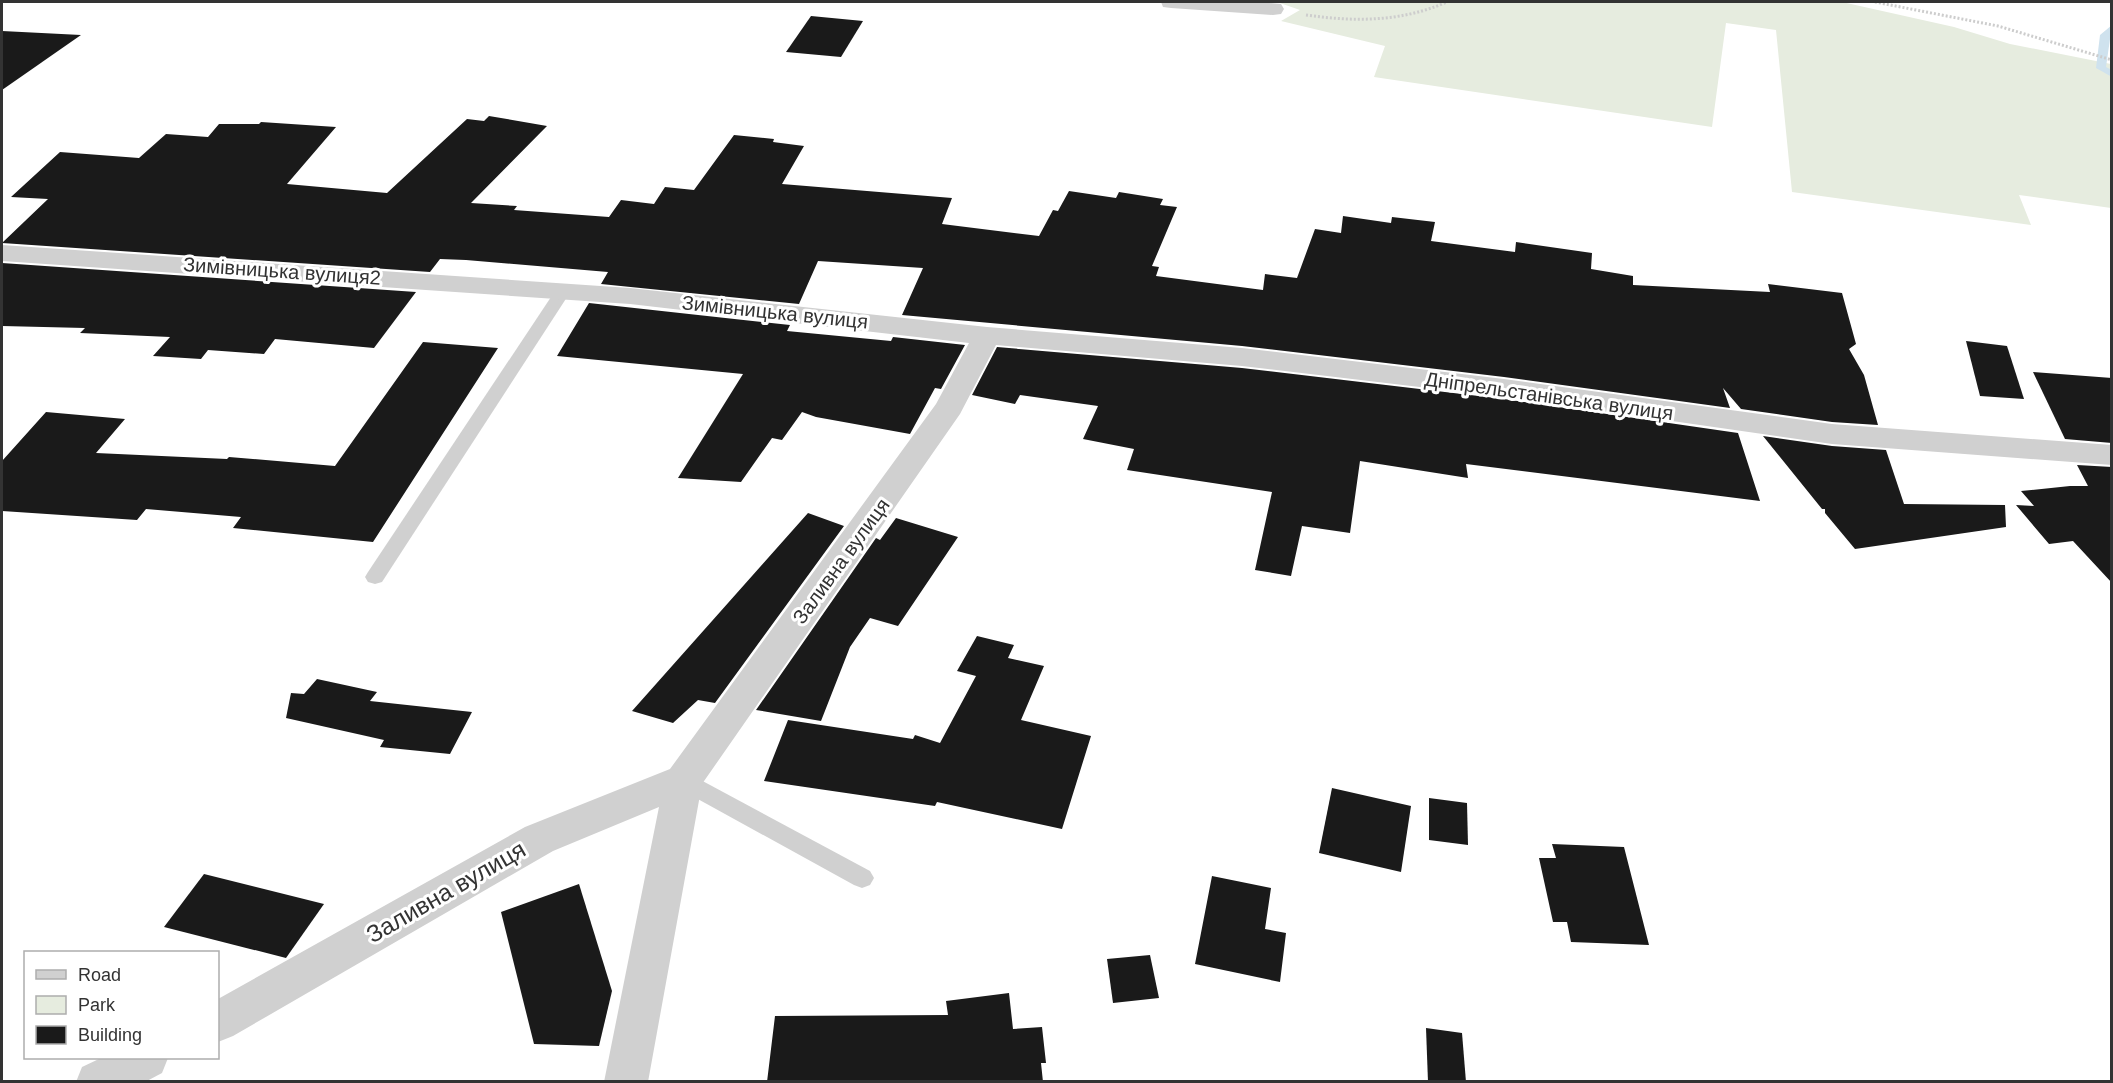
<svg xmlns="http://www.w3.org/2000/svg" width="2113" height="1083" font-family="Arial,sans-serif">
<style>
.green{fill:#e6ecdf}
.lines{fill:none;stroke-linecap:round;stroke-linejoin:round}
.stream{fill:#cfe2ee;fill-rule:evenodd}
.building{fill:#1a1a1a}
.path{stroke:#cdcdcd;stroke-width:3;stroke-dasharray:2 2;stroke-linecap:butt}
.service{fill:#d0d0d0;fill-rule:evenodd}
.minor{fill:#d0d0d0;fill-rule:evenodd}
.labels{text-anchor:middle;stroke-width:6;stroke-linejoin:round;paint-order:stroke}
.street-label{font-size:20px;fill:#333;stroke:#fff}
.near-street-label{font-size:24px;fill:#333;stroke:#fff}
</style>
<rect width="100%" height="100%" fill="#fff"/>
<path class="green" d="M1277 2H1842L1954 27 2010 44 2111 64V208L2019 195 2031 225 1792 192 1776 30 1726 23 1712 127 1374 77 1385 46 1281 21 1300 10Z"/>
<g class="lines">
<path class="stream" d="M2112 25 2106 67 2112 70V77L2096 68 2100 35Z"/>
</g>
<g class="building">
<path d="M811 16 863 21 841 57 786 52Z"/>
<path d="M2 31 81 35 2 90Z"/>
<path d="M489 116 547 126 471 203 517 206 514 210 609 217 621 200 654 204 665 187 694 190 734 135 774 139 773 142 804 146 782 184 952 198 942 224 1039 236 1053 210 1058 211 1069 191 1116 198 1119 192 1163 199 1160 205 1177 207 1152 266 1159 267 1156 276 1263 290 1265 274 1297 278 1315 229 1341 233 1343 216 1391 223 1392 217 1435 222 1431 241 1515 252 1516 242 1592 253 1591 269 1633 276V285L1770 292 1768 284 1842 293 1856 344 1849 349 1864 375 1878 425 1832 422 1741 409 1723 388 1730 408 1504 377 1242 346 902 315 923 268 818 261 799 304 601 284 608 272 466 260 440 259 430 272 2 243 48 199 11 197 60 152 139 158 166 134 208 137 219 124H259L261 122 336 127 287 184 387 193 467 119 484 121Z"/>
<path d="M2 263 416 292 374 348 275 339 264 354 208 350 201 359 153 356 170 337 80 333 85 328 2 326Z"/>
<path d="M589 303 790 325 787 331 891 341 893 337 965 345 941 389 935 388 910 434 816 417 802 412 782 440 772 438 741 482 678 478 743 374 557 356Z"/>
<path d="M1966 341 2007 346 2024 399 1980 396Z"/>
<path d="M423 342 498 348 373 542 233 528 241 517 146 509 137 520 2 511V461L46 412 125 419 96 453 227 459 229 457 335 466Z"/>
<path d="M997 347 1242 368 1504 399 1738 433 1760 501 1466 464 1468 478 1360 461 1350 533 1302 526 1291 576 1255 570 1272 492 1127 470 1134 449 1083 439 1098 406 1020 395 1015 404 972 395Z"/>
<path d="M2033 372 2112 378V443L2065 439Z"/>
<path d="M1763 436 1832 446 1886 450 1904 504 2005 505 2006 527 1855 549 1825 513V509H1822Z"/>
<path d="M2077 465 2112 467V583L2073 541 2049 544 2016 505 2034 506 2021 491 2070 486H2088Z"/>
<path d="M808 513 844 526 715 703 698 700 673 723 632 711Z"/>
<path d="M896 518 958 537 898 626 870 618 850 647 821 721 756 710 876 538 880 540Z"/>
<path d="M977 636 1014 645 1008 658 1044 666 1021 720 1091 736 1062 829 937 802 935 806 764 781 788 720 913 739 915 735 940 743 976 676 957 671Z"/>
<path d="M317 679 377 692 370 701 472 712 450 754 380 747 384 740 286 718 291 693 304 694Z"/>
<path d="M1332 788 1411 806 1401 872 1319 853Z"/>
<path d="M1429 798 1467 803 1468 845 1429 840Z"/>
<path d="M1552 844 1624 847 1649 945 1571 942 1567 922H1553L1539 858H1556Z"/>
<path d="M204 874 324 904 286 958 164 927Z"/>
<path d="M1212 876 1271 888 1265 929 1286 933 1280 982 1195 964Z"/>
<path d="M579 884 612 991 599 1046 534 1044 501 912Z"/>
<path d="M1150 955 1159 998 1113 1003 1107 959Z"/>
<path d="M1009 993 1013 1029 1042 1027 1046 1063H1041L1043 1082H767L775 1016 948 1015 946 1001Z"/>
<path d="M1426 1028 1462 1033 1466 1082H1428Z"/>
</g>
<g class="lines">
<g class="path">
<path d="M1875 2 1998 26 2112 60"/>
<path d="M1306 15C1355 22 1401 22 1447 2"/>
</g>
<g class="service">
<path d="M563 286 571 291 382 582 375 584 368 582 365 577 368 572 555 291Z"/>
<path d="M684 771 870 871 874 878 870 885 862 888 854 885 676 787 673 780 676 773Z"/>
</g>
<g class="minor">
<path d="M1161 2H1257L1281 4 1284 9 1281 14 1273 15 1171 8 1163 7Z"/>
<path d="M2 245 630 288 987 327 1242 348 1504 379 1832 424 2112 445V465L1832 444 1504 397 1242 366 996 345 960 414 702 784 648 1082H604L659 807 553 851 233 1036 218 1042V999L525 827 670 769 936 404 969 343 630 304 2 261Z"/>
<path d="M101 1058H168L162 1073 145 1082H76L82 1067Z"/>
</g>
</g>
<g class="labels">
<g class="street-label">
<text transform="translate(282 271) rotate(4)" y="7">Зимівницька вулиця2</text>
<text transform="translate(775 312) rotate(6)" y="7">Зимівницька вулиця</text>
<text transform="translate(1549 396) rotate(8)" y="7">Дніпрельстанівська вулиця</text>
<text transform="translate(841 561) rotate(-54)" y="7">Заливна вулиця</text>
</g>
<g class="near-street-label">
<text transform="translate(446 892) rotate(-30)" y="8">Заливна вулиця</text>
</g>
</g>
<rect width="2113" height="1083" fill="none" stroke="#333333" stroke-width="6"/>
<rect x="24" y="951" width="195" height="108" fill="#ffffff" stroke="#adadad" stroke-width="1.5"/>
<rect x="36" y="970" width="30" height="9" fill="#d0d0d0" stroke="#adadad" stroke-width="1.5"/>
<text x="78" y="981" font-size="18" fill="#333333">Road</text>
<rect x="36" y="996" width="30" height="18" fill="#e6ecdf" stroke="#adadad" stroke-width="1.5"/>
<text x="78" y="1011" font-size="18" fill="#333333">Park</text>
<rect x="36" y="1026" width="30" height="18" fill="#1a1a1a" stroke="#adadad" stroke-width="1.5"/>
<text x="78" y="1041" font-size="18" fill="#333333">Building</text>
</svg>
